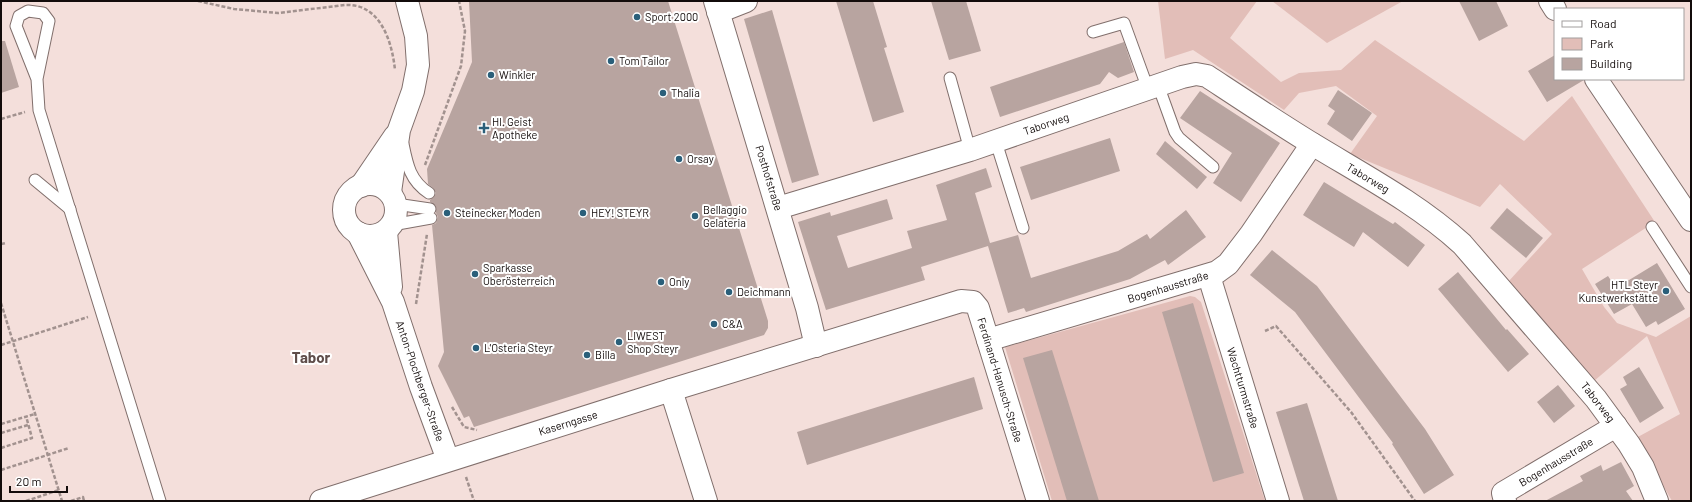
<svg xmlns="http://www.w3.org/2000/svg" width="1692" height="502" font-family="Barlow,sans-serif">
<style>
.green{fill:#e2beb8}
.building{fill:#b8a4a0}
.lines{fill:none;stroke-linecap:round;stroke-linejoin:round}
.lane-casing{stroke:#816f6c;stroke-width:13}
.street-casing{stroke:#816f6c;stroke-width:24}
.primary-casing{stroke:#816f6c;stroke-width:24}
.path{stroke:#a2928f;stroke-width:2.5;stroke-dasharray:4 2;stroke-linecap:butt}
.lane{stroke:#fff;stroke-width:11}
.street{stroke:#fff;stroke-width:22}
.primary{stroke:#fff;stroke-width:22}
.poi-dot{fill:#2a5f7a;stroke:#fff;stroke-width:1.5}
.labels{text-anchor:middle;stroke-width:4;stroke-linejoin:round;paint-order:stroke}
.poi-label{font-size:11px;fill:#130c0b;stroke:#fff;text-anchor:start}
.street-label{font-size:11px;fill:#130c0b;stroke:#fff}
.district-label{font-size:15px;font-weight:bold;fill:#5e4d4a;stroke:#fff}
</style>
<rect width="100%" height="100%" fill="#f4dfdb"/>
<g class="green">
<path d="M1158 1H1257L1230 38 1281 82 1299 73 1341 70 1375 40 1524 141 1572 96 1655 222 1582 269 1604 307 1617 323 1656 337 1691 316V501H1672L1636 438 1680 414 1647 336 1594 381 1508 282 1552 234 1500 184 1480 207 1350 154 1377 116 1336 86 1299 93 1284 110 1193 50 1165 59Z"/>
<path d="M1272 1H1403L1327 43Z"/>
<path d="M1190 296 1195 297 1201 302 1265 501H1052L1005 347Z"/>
</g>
<g class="building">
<path d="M469 1H668L768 321V328L764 335 474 427 469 416 464 418 438 366 444 352 432 225 436 223 438 217 436 213V206L430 202V200L434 197 436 193 433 188 428 184 427 169 472 62Z"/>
<path d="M836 1H873L887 47 884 48 904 112 873 122Z"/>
<path d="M931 1H966L981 51 949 60Z"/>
<path d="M1459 1H1496L1508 26 1479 41Z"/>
<path d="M772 10 819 175 792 183 744 19Z"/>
<path d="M1 41H5L19 87 1 93Z"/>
<path d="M1124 42 1134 72 1118 78 1109 72 1100 84 1000 117 990 87Z"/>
<path d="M1555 55V79H1584V80L1547 102 1528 71Z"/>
<path d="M1338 90 1372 113 1352 141 1327 124 1335 111 1328 106Z"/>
<path d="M1200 91 1280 143 1241 202 1213 183 1232 153 1180 118Z"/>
<path d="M1110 138 1120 171 1031 200 1020 167Z"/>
<path d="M1165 141 1207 177 1197 189 1156 154Z"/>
<path d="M986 168 992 187 975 193 990 243 1018 235 1031 278 1118 251 1147 234 1150 239 1186 210 1206 237 1168 265 1165 260 1130 279 1026 312 1024 308 1008 313 988 246 921 267 925 280 826 310 798 222 830 212 831 216 887 199 893 219 837 236 848 268 912 248 907 231 947 220 936 185Z"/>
<path d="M1324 182 1393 224 1395 222 1425 245 1408 267 1363 232 1354 247 1303 215Z"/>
<path d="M1507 208 1543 238 1526 258 1490 228Z"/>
<path d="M1272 250 1317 286 1425 429 1454 475 1424 494 1392 444 1393 443 1295 312 1250 275Z"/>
<path d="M1657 263 1685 309 1658 325 1656 321 1646 327 1632 304 1614 314 1595 284 1608 276 1616 288Z"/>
<path d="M1458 272 1506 330 1507 329 1529 354 1508 372 1438 289Z"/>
<path d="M1193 303 1244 473 1213 482 1162 312Z"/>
<path d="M1052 350 1099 501H1067L1023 358Z"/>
<path d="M1639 367 1664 408 1640 423 1620 389 1627 385 1623 377Z"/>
<path d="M974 377 983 409 807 465 797 432Z"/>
<path d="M1558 385 1575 406 1554 423 1537 402Z"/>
<path d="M1307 403 1338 501H1304L1276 412Z"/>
<path d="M1621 462 1634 486 1626 491 1633 501H1545L1583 481 1580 476 1601 465 1603 471Z"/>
</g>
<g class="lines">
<defs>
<g id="lane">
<path d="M1093 32 1124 23 1148 89"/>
<path d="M950 78 970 150"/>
<path d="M37 79 16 26 19 16 28 11 43 13 49 21 37 79 39 110 160 501"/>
<path d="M1158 85 1175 132 1179 138 1213 167"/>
<path d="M996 142 1023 228"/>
<path d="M403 144C407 164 410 181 429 193"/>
<path d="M35 180 70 209"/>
<path d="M396 204 430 209"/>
<path d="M392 225 431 218"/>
<path d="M1652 227 1691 287"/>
</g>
<g id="street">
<path d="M715 1 807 308 816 346"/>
<path d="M718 12 746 1"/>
<circle cx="370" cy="210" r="26"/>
<path d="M361 186 395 136"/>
<path d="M390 192 399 130 413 91 418 65 416 36 407 1"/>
<path d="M778 208 970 150 1182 77 1196 74 1207 76C1242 99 1278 123 1314 145 1365 176 1418 204 1462 244L1596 399 1629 444 1643 467 1657 501"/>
<path d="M386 232 391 287"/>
<path d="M358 233 393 302 421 387 448 460"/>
<path d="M1209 276 1278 501"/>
<path d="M988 340 1217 272 1228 264 1251 234 1312 144"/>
<path d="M671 390 706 501"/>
<path d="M321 501 671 390 961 301 973 302 978 308 1038 501"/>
<path d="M1505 501 1503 493 1616 426"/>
</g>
<g id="primary">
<path d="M1550 1 1555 9"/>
<path d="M1596 79 1691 220"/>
</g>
</defs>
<use href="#lane" class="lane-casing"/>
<use href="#street" class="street-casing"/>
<use href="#primary" class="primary-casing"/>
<g class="path">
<path d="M198 1 234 9 278 13 345 5C380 3 392 41 395 70"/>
<path d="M1 119 25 112"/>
<path d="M425 165 461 66 465 31 459 1"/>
<path d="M1 244 6 243"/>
<path d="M1 303 62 501"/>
<path d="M416 304 427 234"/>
<path d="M1265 331 1276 326 1351 412 1415 501"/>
<path d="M1 345 88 317"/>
<path d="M452 407 464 427 477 430"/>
<path d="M1 424 35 414"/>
<path d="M1 433 28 425"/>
<path d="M1 448 32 438 26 416"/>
<path d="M1 470 69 448"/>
<path d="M466 477 474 501"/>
<path d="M26 501 59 490"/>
<path d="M71 501 83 497 84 501"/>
</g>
<use href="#lane" class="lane"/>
<use href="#street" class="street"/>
<use href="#primary" class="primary"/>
</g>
<g class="poi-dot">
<circle cx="637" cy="17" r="4"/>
<circle cx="611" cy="61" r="4"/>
<circle cx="491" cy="75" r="4"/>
<circle cx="663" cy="93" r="4"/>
<path d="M482 122h4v4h4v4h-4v4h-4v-4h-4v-4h4z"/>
<circle cx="679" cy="159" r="4"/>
<circle cx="447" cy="213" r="4"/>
<circle cx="583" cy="213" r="4"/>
<circle cx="695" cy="216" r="4"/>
<circle cx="475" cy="274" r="4"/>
<circle cx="661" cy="282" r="4"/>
<circle cx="1666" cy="291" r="4"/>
<circle cx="729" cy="292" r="4"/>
<circle cx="714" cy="324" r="4"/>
<circle cx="619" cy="342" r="4"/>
<circle cx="476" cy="348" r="4"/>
<circle cx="587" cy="355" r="4"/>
</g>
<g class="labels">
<g class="poi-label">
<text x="645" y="21">Sport 2000</text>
<text x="619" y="65">Tom Tailor</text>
<text x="499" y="79">Winkler</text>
<text x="671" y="97">Thalia</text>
<text x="492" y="126">Hl. Geist<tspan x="492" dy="13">Apotheke</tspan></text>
<text x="687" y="163">Orsay</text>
<text x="703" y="214">Bellaggio<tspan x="703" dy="13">Gelateria</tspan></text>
<text x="455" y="217">Steinecker Moden</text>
<text x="591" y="217">HEY! STEYR</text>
<text x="483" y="272">Sparkasse<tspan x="483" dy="13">Oberösterreich</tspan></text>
<text x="669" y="286">Only</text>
<text x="1658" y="289" text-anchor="end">HTL Steyr<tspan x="1658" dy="13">Kunstwerkstätte</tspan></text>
<text x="737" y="296">Deichmann</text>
<text x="722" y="328">C&amp;A</text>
<text x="627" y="340">LIWEST<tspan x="627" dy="13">Shop Steyr</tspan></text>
<text x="484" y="352">L'Osteria Steyr</text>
<text x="595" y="359">Billa</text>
</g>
<g class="street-label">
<text transform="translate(1046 124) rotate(-19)" y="4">Taborweg</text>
<text transform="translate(769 178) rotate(73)" y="4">Posthofstraße</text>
<text transform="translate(1368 178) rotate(31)" y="4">Taborweg</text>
<text transform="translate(1168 287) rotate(-17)" y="4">Bogenhausstraße</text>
<text transform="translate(1000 380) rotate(73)" y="4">Ferdinand-Hanusch-Straße</text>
<text transform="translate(420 381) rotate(71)" y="4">Anton-Plochberger-Straße</text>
<text transform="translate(1243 388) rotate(73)" y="4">Wachtturmstraße</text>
<text transform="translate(1598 402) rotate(52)" y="4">Taborweg</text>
<text transform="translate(568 423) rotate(-17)" y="4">Kaserngasse</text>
<text transform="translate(1556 462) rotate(-31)" y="4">Bogenhausstraße</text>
</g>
<g class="district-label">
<text x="311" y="363">Tabor</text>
</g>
</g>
<rect width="1692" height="502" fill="none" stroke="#130c0b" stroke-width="4"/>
<rect x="1554" y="8" width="130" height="72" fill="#ffffff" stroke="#a19e9d"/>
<rect x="1562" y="21" width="20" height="6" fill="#ffffff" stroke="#a19e9d"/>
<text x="1590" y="28" font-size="12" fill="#130c0b">Road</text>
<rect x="1562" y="38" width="20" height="12" fill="#e2beb8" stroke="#a19e9d"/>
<text x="1590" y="48" font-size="12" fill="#130c0b">Park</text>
<rect x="1562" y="58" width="20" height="12" fill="#b8a4a0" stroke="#a19e9d"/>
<text x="1590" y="68" font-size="12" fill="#130c0b">Building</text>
<path d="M10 486v6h57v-6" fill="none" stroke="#130c0b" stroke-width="2"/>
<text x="16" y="486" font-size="12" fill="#130c0b" stroke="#ffffff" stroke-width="3" paint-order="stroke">20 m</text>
</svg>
